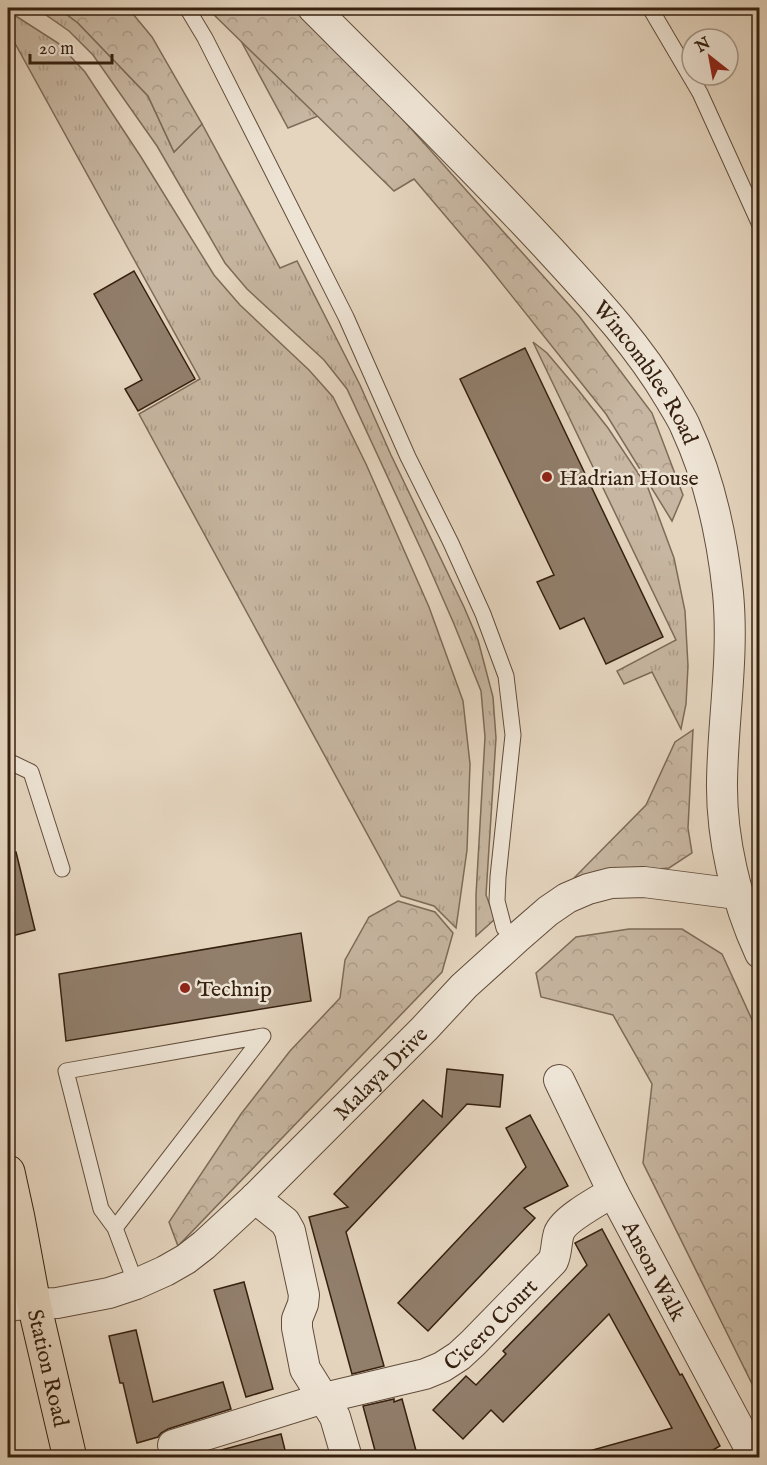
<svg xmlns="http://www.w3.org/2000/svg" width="767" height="1465" font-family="'IM FELL English',serif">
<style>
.grass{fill:url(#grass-tufts);stroke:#7e6b58;stroke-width:1.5}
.forest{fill:url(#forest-crowns);stroke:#7e6b58;stroke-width:1.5}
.building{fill:#917e6b;stroke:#36200f;stroke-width:1.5}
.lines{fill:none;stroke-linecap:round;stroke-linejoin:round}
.lane-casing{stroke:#624d3b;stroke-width:17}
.street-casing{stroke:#624d3b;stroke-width:32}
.primary-casing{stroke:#36200f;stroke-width:35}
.lane{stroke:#eee4d5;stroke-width:15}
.street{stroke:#eee4d5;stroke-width:30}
.primary{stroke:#e5d5bf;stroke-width:33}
.poi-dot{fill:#8f2418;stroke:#eee4d5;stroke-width:2}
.labels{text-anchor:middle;stroke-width:5;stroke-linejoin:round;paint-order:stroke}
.street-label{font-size:22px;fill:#36200f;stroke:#eee4d5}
.poi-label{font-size:22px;fill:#36200f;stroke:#eee4d5;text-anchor:start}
</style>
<defs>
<pattern id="grass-tufts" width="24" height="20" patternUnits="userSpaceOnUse" patternTransform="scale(1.5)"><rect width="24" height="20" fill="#c7b6a1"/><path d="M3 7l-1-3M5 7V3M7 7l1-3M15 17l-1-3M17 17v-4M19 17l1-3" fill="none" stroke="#ac9c89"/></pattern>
<pattern id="forest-crowns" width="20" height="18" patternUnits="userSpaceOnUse" patternTransform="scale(1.5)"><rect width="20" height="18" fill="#c7b6a1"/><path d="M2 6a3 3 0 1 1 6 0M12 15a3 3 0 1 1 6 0" fill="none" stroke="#ac9c89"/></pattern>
</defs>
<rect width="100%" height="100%" fill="#e5d5bf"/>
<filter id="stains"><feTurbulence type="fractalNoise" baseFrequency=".00333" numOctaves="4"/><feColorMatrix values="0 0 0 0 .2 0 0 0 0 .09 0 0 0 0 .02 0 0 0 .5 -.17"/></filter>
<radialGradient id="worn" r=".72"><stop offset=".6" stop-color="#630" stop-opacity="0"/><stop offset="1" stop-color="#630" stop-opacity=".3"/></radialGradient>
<g class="grass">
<path d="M36 8H58L78 23 148 96 174 152 202 124 280 268 297 261 360 385 391 455 464 607 478 640 493 697 496 738 486 895 495 919 476 936V895L485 737 481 691 454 624 426 560 347 389 324 360 247 289 225 263 157 146 93 55 69 31Z"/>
<path d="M8 11 58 43 85 72 141 157 214 275 240 305 309 370 333 397 366 464 429 607 463 701 470 764 467 850 456 928 434 906 401 896 139 414 200 379 12 38 8 36Z"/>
<path d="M241 41 318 116 288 128Z"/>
<path d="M533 342 547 353 579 391 608 428 648 488 674 558 685 611 688 666 686 704 681 729 652 672 624 684 617 671 676 640Z"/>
</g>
<g class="forest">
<path d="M58 8H128L152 37 202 124 174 152 148 96 78 23Z"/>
<path d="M207 8H293L346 56 579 316 652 413 683 495 672 521 606 414 488 266 414 179 394 191Z"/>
<path d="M693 730 688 828 692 853 669 868 575 877 646 805 675 742Z"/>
<path d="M398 901 435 912 453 933 442 972 178 1246 169 1222 241 1114 290 1051 340 998 345 960 369 917Z"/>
<path d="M629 929H682L722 954 759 1035V1398L643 1163 652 1084 613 1015 541 997 536 973 576 937Z"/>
</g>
<g class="building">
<path d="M134 271 195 379 138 411 125 389 142 380 94 294Z"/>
<path d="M525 348 663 637 606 664 584 618 560 629 537 582 554 575 460 379Z"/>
<path d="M16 852 35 930 8 937V853Z"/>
<path d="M301 933 311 1001 66 1041 59 974Z"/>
<path d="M447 1069 503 1075 500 1107 467 1104 346 1232 384 1366 352 1374 309 1217 348 1207 334 1194 423 1100 442 1117Z"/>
<path d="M530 1115 568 1186 524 1208 535 1218 428 1331 398 1303 526 1167 506 1128Z"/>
<path d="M602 1229 680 1375 682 1374 720 1446 699 1458H590L589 1451 672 1428 609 1314 503 1422 491 1410 463 1439 433 1410 466 1376 476 1385 506 1354 503 1351 587 1265 575 1243Z"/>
<path d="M244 1282 273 1389 246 1397 214 1290Z"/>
<path d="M136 1330 153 1402 223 1382 231 1409 168 1429 161 1433 158 1437 137 1443 123 1383H120L109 1336Z"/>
<path d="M394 1399V1402L402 1399 418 1458H377L363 1406Z"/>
<path d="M281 1434 287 1458H222L221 1450Z"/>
</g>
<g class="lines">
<defs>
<g id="lane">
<path d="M187 8 205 38 346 317 408 457 451 543 483 614 506 676 513 735 498 877 497 901 504 928 517 938"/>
<path d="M650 8 700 93 760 225"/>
<path d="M8 761 31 772 62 869"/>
<path d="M115 1228 263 1036 66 1071 101 1209 115 1228 136 1284"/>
</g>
<g id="street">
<path id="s1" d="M313 8C392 87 472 166 549 249 593 297 636 342 670 399 675 408 682 418 686 428 710 480 722 536 728 593 734 656 723 718 722 781 721 838 736 901 760 953"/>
<path id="s2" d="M559 1080 613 1192 755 1458"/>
<path d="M255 1198 285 1222 290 1231 304 1295 303 1304 297 1319V1328L305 1369 335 1417 347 1458"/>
<path id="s3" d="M8 1307 14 1305 57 1303 109 1293 136 1284 165 1271 186 1259 204 1245 255 1198 424 1029 464 986 517 938 548 911 567 898 588 889 611 883 644 882 737 894"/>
<path id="s4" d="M173 1445 324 1398 425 1374 442 1367 459 1356 473 1343 553 1261C557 1252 556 1242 559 1233 564 1219 600 1200 613 1192"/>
</g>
<g id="primary">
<path id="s5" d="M8 1172 18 1218 34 1304 70 1458"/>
</g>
</defs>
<use href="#lane" class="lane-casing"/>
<use href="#street" class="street-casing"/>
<use href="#primary" class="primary-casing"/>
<use href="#lane" class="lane"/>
<use href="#street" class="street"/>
<use href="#primary" class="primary"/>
</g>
<g class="poi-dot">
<circle cx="547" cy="477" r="6"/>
<circle cx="185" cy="988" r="6"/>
</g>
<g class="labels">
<g class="street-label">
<text dy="8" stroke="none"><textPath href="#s1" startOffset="495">Wincomblee Road</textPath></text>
<text dy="8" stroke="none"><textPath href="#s3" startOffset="456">Malaya Drive</textPath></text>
<text dy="8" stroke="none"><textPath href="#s2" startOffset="213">Anson Walk</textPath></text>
<text dy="8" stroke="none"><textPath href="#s4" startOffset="345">Cicero Court</textPath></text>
<text dy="8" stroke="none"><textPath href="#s5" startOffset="200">Station Road</textPath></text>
</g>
<g class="poi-label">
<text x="559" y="485">Hadrian House</text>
<text x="197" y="996">Technip</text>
</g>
</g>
<rect width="767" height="1465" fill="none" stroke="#e5d5bf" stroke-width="30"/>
<rect x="9" y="9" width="749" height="1447" fill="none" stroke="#36200f" stroke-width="3"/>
<rect x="15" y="15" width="737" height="1435" fill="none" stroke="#36200f" stroke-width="1.5"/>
<g transform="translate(710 57) rotate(329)"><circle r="28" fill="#eee4d5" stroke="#a49686" stroke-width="1.5"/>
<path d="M0-4.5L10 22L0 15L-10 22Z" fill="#8f2418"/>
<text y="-9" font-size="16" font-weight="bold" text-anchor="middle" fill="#36200f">N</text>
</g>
<path d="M30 54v9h82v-9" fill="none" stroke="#36200f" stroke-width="3"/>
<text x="39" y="54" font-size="18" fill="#36200f" stroke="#eee4d5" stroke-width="4.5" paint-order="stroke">20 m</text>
<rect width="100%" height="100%" filter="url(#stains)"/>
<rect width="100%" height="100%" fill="url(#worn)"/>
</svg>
